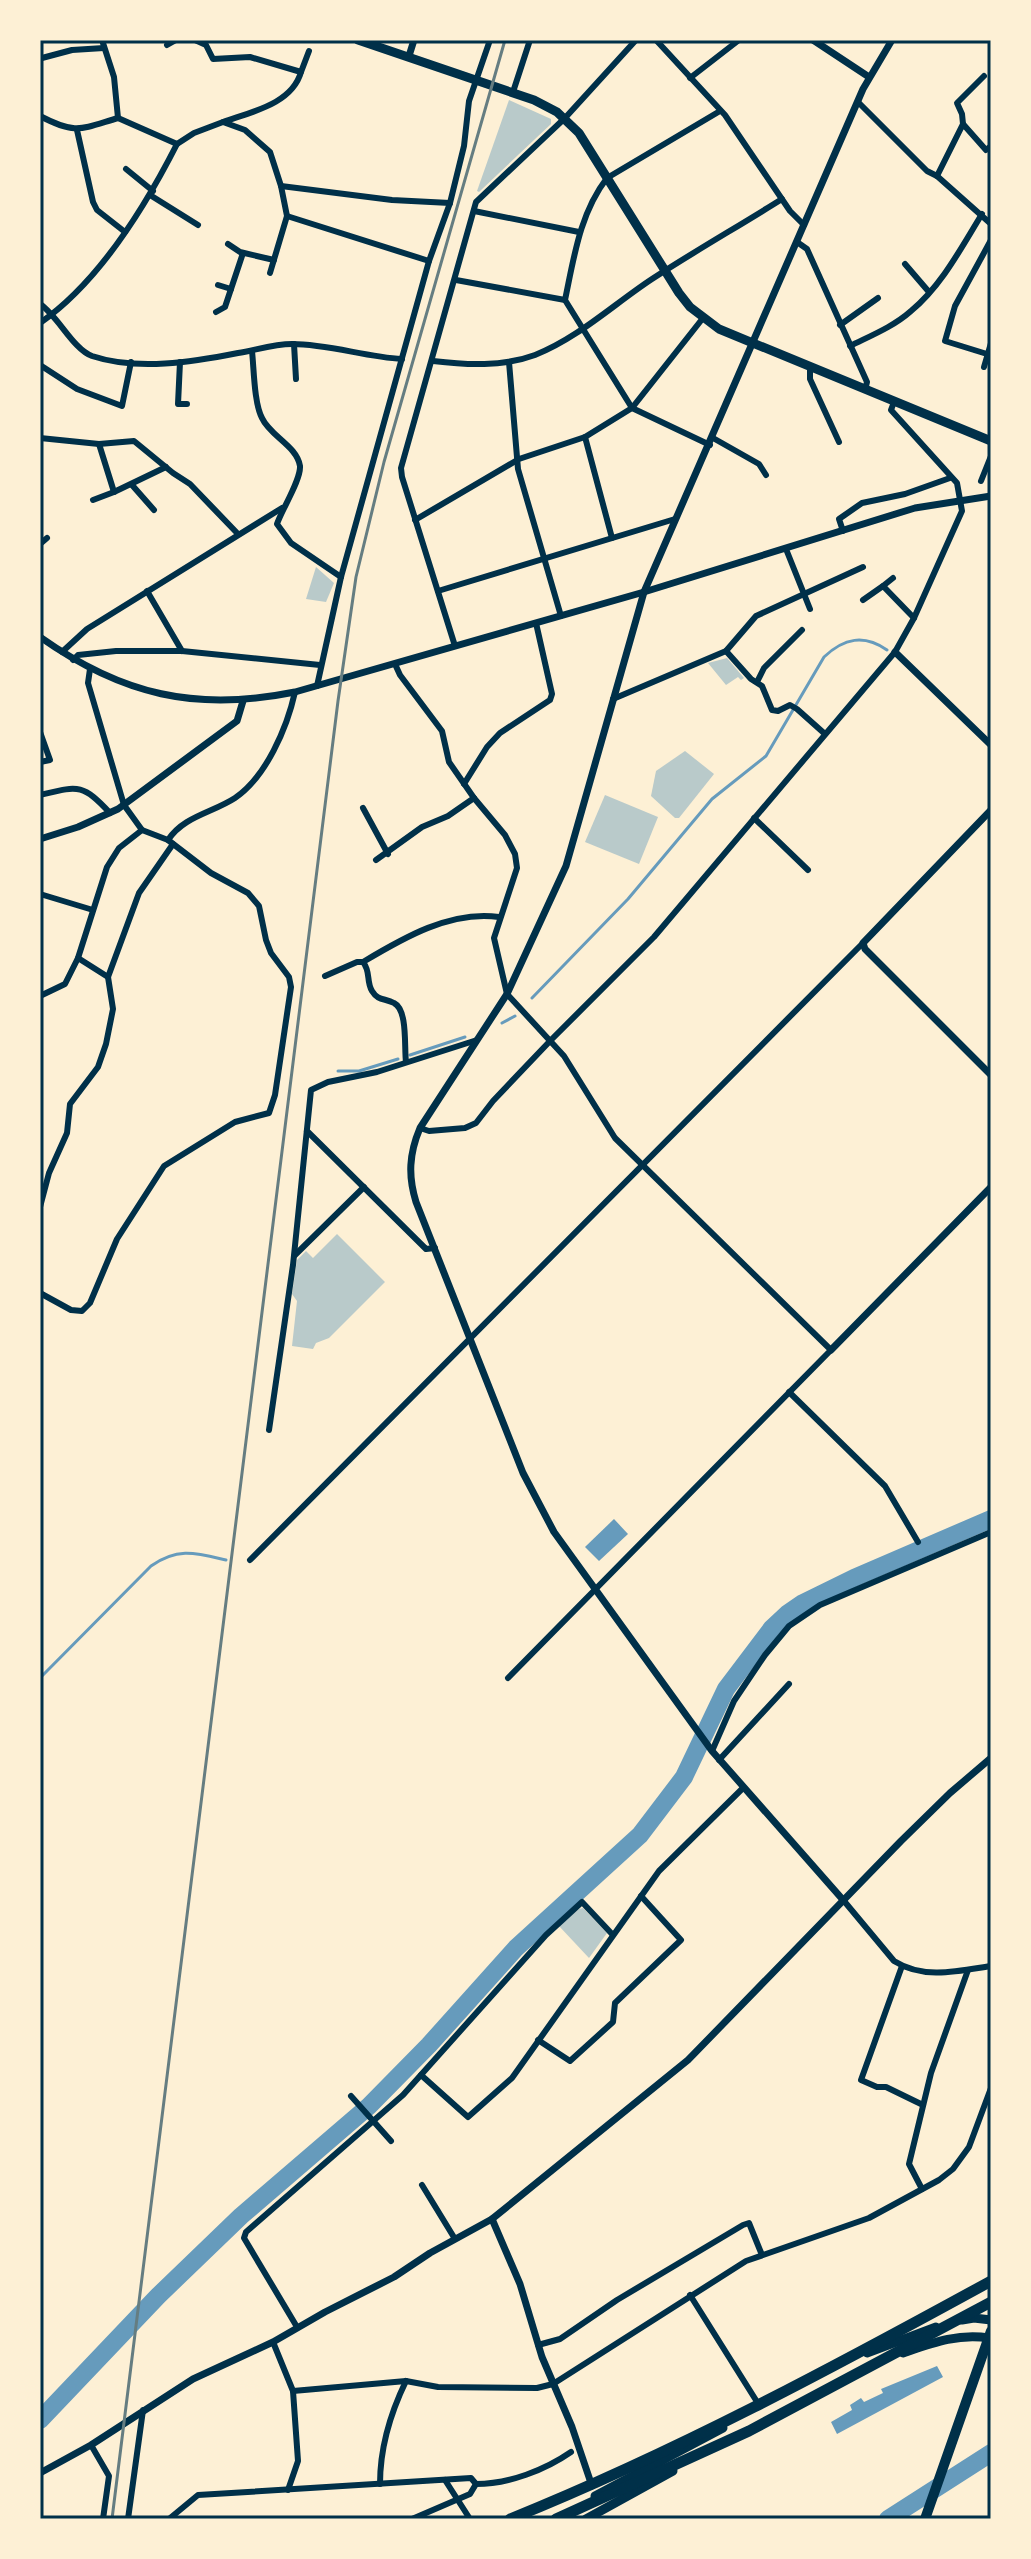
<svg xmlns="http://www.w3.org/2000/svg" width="1031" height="2559" font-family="'Roboto Serif',serif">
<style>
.green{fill:#b9caca}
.water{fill:#669bbc}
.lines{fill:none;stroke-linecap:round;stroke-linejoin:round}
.stream{stroke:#669bbc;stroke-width:3}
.river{stroke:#669bbc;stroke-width:18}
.minor{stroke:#003049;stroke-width:6}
.tertiary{stroke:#003049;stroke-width:7}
.primary{stroke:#003049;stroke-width:9}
.trunk{stroke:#003049;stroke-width:10}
.motorway{stroke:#003049;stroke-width:11}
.rail{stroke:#657d81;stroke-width:3}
.neatline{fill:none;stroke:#003049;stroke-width:3}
</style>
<rect width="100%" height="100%" fill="#fdf0d5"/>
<g class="green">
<path d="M509 100 551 119V124L479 192 477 191Z"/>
<path d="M316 567 334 583 326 602 306 599Z"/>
<path d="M727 658 744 678 741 680 738 677 726 685 708 663Z"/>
<path d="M685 751 714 774 679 818H675L651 796 656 771Z"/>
<path d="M605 795 658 817 639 864 585 842Z"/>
<path d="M337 1234 385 1282 329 1338 316 1343 313 1349 292 1346 297 1301 292 1294 297 1260 306 1251 313 1258Z"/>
<path d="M583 1908 607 1933 589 1958 559 1926 579 1909Z"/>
</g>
<g class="water">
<path d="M614 1519 628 1534 599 1561 585 1547Z"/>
<path d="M937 2366 943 2377 837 2434 831 2422 852 2410 850 2405 861 2398 864 2402 883 2393 881 2389Z"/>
</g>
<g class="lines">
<g class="stream">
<path d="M532 998 628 899 712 799 766 756 824 657C844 638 864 634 887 650"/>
<path d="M502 1023 515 1016"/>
<path d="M410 1055 465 1037"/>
<path d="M338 1071H359L398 1059"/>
<path d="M40 1678 151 1566C178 1547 196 1553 226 1560"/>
</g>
<g class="river">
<path d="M40 2420 158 2296 241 2216 369 2106 429 2045 516 1948 640 1835 684 1777 726 1689 772 1628 787 1614 803 1603 854 1578 991 1519"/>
<path d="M888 2519 991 2453"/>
</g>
<g class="minor">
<path d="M195 40 206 45 213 59 250 57 301 72C292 104 251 112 223 122"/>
<path d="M656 40 725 115 790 211 804 225"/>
<path d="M167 45 176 40"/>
<path d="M40 56 42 58 72 50 104 48"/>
<path d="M301 72 309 51"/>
<path d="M690 78 739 40"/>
<path d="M513 92 530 40"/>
<path d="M858 102 927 171 937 176 991 224"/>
<path d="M40 116C76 135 81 129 118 118L114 77 102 40"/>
<path d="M118 118 177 144 194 133 223 122 245 130 270 152 281 186 392 200 450 203"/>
<path d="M963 124 962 114 957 103 984 76"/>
<path d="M77 130 93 202 97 210 125 232"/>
<path d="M126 169 153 191"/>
<path d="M937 176 963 124 986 150 991 146"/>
<path d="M150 195 198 225"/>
<path d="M474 211 579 232"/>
<path d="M287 216 429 261"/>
<path d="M797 242 807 249 867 382 865 390"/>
<path d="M228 244 240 252 274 260"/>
<path d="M905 264 929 292"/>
<path d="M270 273 287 216 281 186"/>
<path d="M456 280 565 300"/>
<path d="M218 285 231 289"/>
<path d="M40 304C58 316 73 349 92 356 137 371 193 362 238 353 256 350 274 344 292 344 329 344 365 357 402 359"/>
<path d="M216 312 225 307 243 253"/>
<path d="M40 323C99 282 145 207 177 144"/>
<path d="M840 325 878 298"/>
<path d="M294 344 296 379"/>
<path d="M850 346C870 336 893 327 911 311 942 285 961 248 982 214"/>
<path d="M252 351C254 369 254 403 262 418 270 436 297 446 300 466 301 480 282 509 277 524L291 543 341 577"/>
<path d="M987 354 945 341 955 306 991 240"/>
<path d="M433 361C466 365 503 367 535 355 578 338 614 304 652 279 695 251 739 226 782 199"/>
<path d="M180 362 178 404H187"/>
<path d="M509 362 518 469 561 616"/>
<path d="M40 365 77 389 122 406 131 362"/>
<path d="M984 367 991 343"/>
<path d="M810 368V379L839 442"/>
<path d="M585 437 612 538"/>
<path d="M40 438 99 444 134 441 173 473 190 484 238 534"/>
<path d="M713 438 759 464 766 475"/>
<path d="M99 444 114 492 166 467"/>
<path d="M710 445 632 408 565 300C574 257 580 213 607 178L720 111"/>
<path d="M981 481 991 456"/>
<path d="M132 485 154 510"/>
<path d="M93 500 114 492"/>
<path d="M415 520 519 459 585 437 632 408 703 318"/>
<path d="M843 531 839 519 862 503 905 494 950 478"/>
<path d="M40 544 47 538"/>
<path d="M786 549 810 609"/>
<path d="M883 586 893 578"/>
<path d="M147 591 182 651"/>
<path d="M438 591 675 519"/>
<path d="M863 600 883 586 914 618"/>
<path d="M455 646 402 477 401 468 476 202 565 118 636 40"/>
<path d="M726 651 751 679 762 686 772 710 778 711 790 705 797 709 825 734"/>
<path d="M62 652 87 629 282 508"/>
<path d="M73 660 78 655 116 651H182L320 665"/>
<path d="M395 664 400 675 442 731 449 762 474 798 505 835 515 854 517 868 494 938 507 994 564 1056 615 1138 831 1350 508 1678"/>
<path d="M757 682 764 668 802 630"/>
<path d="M317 686 341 577 429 261 450 203 464 146 469 101 490 40"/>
<path d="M613 699 726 651 756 616 863 567"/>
<path d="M40 732 50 760 40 762"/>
<path d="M464 784 487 747 500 733 550 700 552 694 536 623"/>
<path d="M40 795C78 786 82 783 110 813"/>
<path d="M363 808 388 854"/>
<path d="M754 818 808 870"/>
<path d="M168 840C184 816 212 813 235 798 266 777 287 728 295 692"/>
<path d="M376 860 422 827 448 816 474 798"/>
<path d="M40 894 93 910"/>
<path d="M363 962C403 938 451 910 499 917"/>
<path d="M325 976 357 962H363C371 972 366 981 372 991 378 1001 385 998 394 1003 408 1010 404 1047 406 1062"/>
<path d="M108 977 139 893 173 844"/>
<path d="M40 996 65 984 78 958 107 867 119 848 142 830 124 805 88 683 90 669"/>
<path d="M420 1128 429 1131 465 1128 476 1123 493 1101 551 1040 654 937 895 652 914 618 962 511 957 483 891 410 894 402"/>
<path d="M307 1131 426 1249 435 1248"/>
<path d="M40 1207 49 1173 67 1133 70 1104 98 1067 106 1044 113 1009 108 977 78 958"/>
<path d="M295 1255 364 1187"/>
<path d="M40 1293 71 1310 82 1311 90 1303 117 1239 164 1166 235 1122 269 1113 275 1095 291 987 289 977 271 953 266 940 259 906 248 893 211 873 168 840 142 830"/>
<path d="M789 1392 885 1486 918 1542"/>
<path d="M269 1430 293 1265 311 1090 328 1082 377 1072 477 1040"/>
<path d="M250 1560 863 943"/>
<path d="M712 1751 734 1701 765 1655 789 1626 820 1605 991 1532"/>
<path d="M719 1760 789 1684"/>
<path d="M844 1901 894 1961C924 1980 959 1971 991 1966"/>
<path d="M902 1966 861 2080 877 2087H886L923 2105"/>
<path d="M538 2040 570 2061 613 2022 615 2003 681 1940 641 1896"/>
<path d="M421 2075 468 2117 512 2078 659 1871 743 1788"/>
<path d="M351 2096 391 2141"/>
<path d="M422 2185 455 2239"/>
<path d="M922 2189 909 2164 931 2073 968 1970"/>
<path d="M690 2295 759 2405"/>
<path d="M297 2327 244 2238 246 2232 403 2095 546 1935 582 1902 612 1934"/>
<path d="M273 2342 293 2391 298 2461 288 2490"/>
<path d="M538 2345 560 2339 617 2300 743 2225 749 2223 762 2255"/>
<path d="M293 2391 406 2381 438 2387 537 2388 553 2384 746 2261 869 2218 939 2180 953 2169 969 2147 991 2088"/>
<path d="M91 2445 109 2476 103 2519"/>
<path d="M445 2480 470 2519"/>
<path d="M380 2484C380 2447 390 2414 406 2381"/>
<path d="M128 2519 143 2410"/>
<path d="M169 2519 198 2495 471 2478 476 2484C509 2484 545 2470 571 2452"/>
<path d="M412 2519 470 2494 476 2484"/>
</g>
<g class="tertiary">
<path d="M813 40 869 77"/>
<path d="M409 56 414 40"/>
<path d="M40 637C122 695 196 712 295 692L644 592 915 508 991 496"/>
<path d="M895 652 991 745"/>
<path d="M991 810 863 943 865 949 991 1075"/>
<path d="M40 839 78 827 118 809 237 721 243 701"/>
<path d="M831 1350 991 1187"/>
<path d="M844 1901 712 1751 554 1532 523 1473 416 1202C408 1176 409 1154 420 1128L507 994 566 866 644 592 863 89 892 40"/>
<path d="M492 2219 520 2284 542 2357 572 2427 592 2486"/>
<path d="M40 2473 91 2445 193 2379 273 2342 325 2312 394 2277 430 2253 492 2219 688 2060 901 1841 950 1793 991 1758"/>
</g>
<g class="primary">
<path d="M358 40 534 100 557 112 579 133 679 293 690 307 719 329 991 441"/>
<path d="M962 2320 974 2318 991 2320"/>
<path d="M867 2353 936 2327"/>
<path d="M903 2353C932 2343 958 2333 989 2338"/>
<path d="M595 2496 723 2428"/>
<path d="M586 2519 673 2471"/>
</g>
<path class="trunk" d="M925 2519 991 2331"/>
<g class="motorway">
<path d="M510 2519C676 2452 834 2367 991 2281"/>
<path d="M556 2519 749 2431 991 2302"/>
</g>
<path class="rail" d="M112 2519 338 701 356 577 384 462 505 40"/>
</g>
<rect width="1031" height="2559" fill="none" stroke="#fdf0d5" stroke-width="84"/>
<rect x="42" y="42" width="947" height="2475" class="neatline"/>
</svg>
